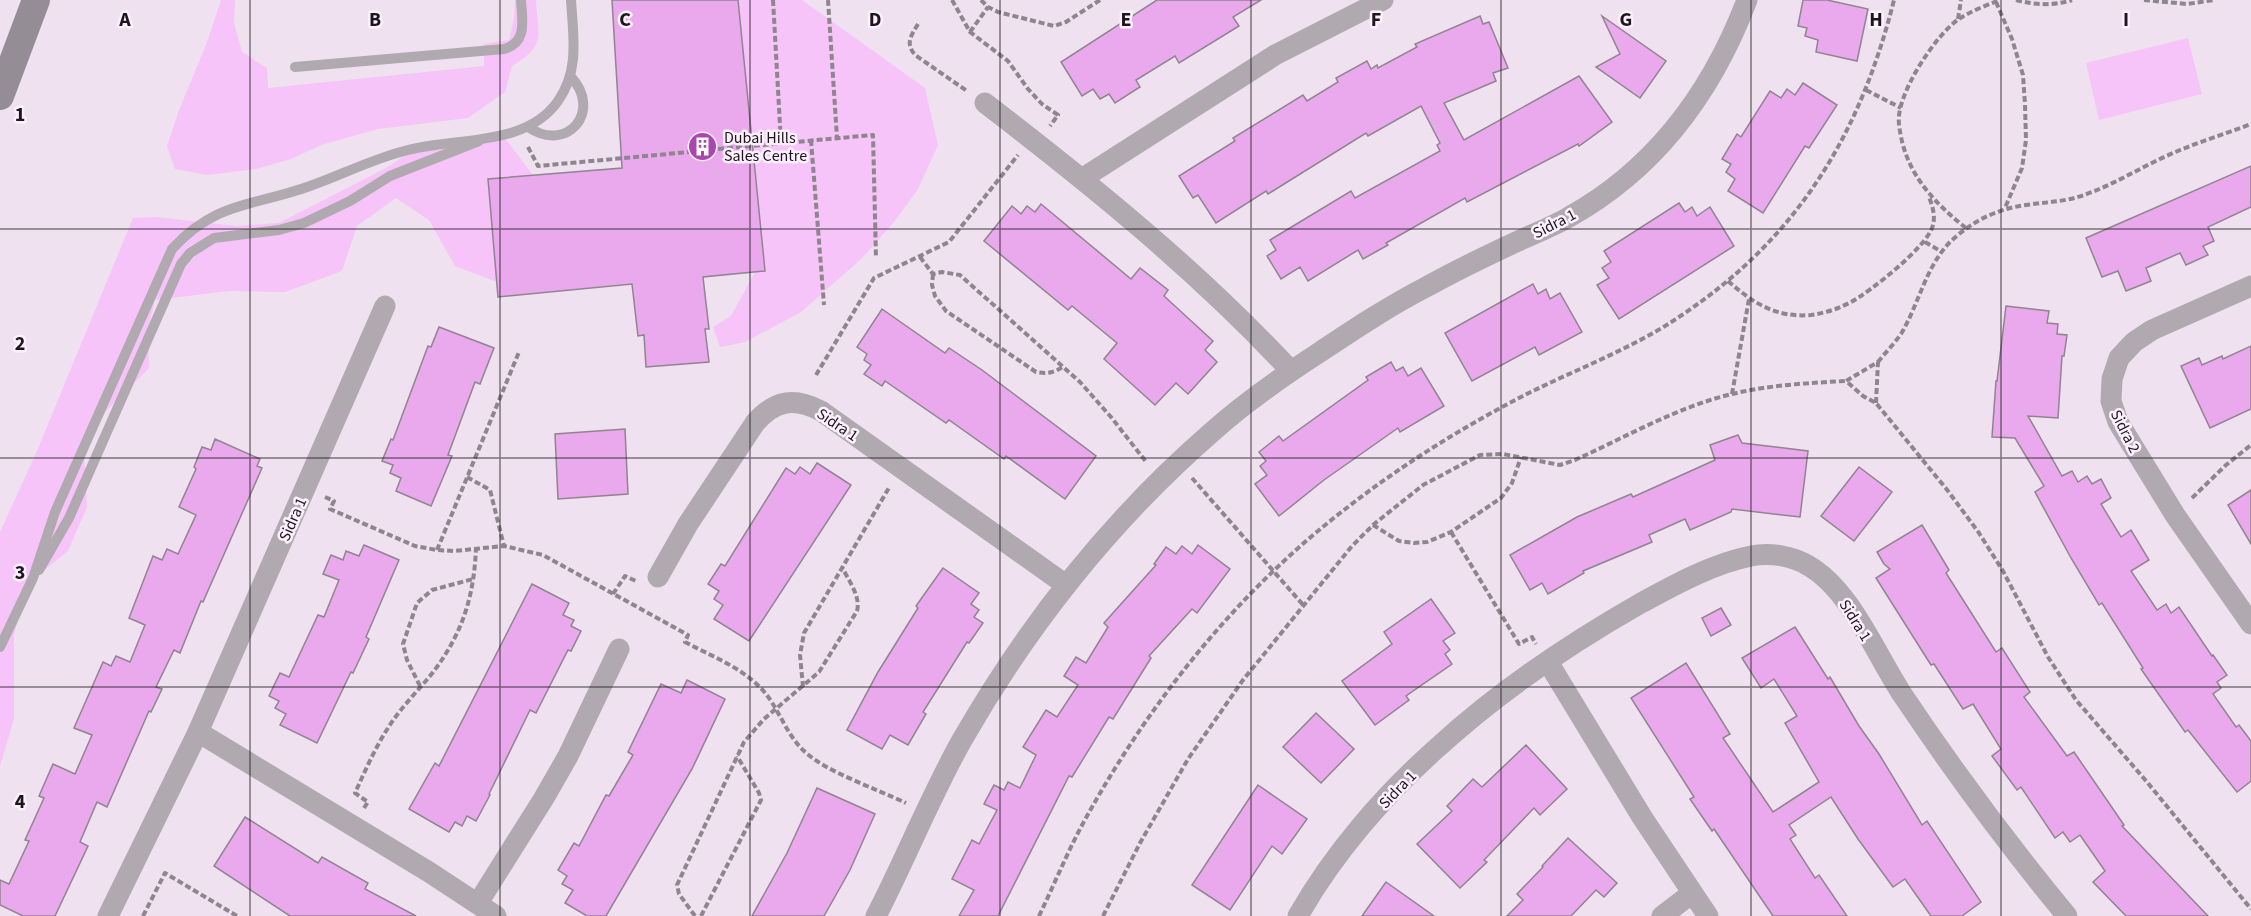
<svg xmlns="http://www.w3.org/2000/svg" width="2251" height="916" font-family="'Source Sans 3',sans-serif">
<style>
.green{fill:#f6c4f8}
.building{fill:#eaa8ed;stroke:#908491;stroke-width:1.5}
.lines{fill:none;stroke-linecap:round;stroke-linejoin:round}
.path{stroke:#8f858f;stroke-width:4;stroke-dasharray:6 3;stroke-linecap:butt}
.lane{stroke:#b0aab0;stroke-width:10}
.street{stroke:#b0aab0;stroke-width:21}
.secondary{stroke:#958d95;stroke-width:28}
.grid{fill:none;stroke:#1c171c;stroke-width:1.5;stroke-opacity:0.55}
.labels{text-anchor:middle;stroke-width:5;stroke-linejoin:round;paint-order:stroke}
.poi-label{font-size:16px;fill:#1c171c;stroke:#fdeffd;text-anchor:start}
.street-label{font-size:16px;fill:#1c171c;stroke:#fdeffd}
.grid-label{font-size:20px;text-anchor:middle;font-weight:bold;fill:#1c171c;stroke:#fdeffd;stroke-width:5;stroke-linejoin:round;paint-order:stroke}
</style>
<rect width="100%" height="100%" fill="#efe1ef"/>
<g class="green">
<path d="M221 0H235L234 23 242 52 267 68 268 88 484 66V44L509 40 514 19 515 0H536C538 37 547 45 512 66L505 92 468 118 378 129 321 145 291 159 256 169 208 175 175 169 167 146 179 110 206 45Z"/>
<path d="M738 0H802L925 88 938 145 918 189 894 222 861 259 801 312 745 342 720 347 713 327 731 316 755 272 765 271Z"/>
<path d="M2188 38 2202 94 2099 120 2086 63Z"/>
<path d="M501 133 533 175 488 180 497 282 455 266 429 220 396 198 357 226 342 271 285 292 229 291 155 300 148 329 149 368 106 411 84 451 87 507 68 551 28 583 14 634V719L0 766V532L37 451 133 218 156 217 235 226 279 223 386 168 415 149Z"/>
</g>
<g class="building">
<path d="M612 0H738L765 271 703 277 709 329H705L709 362 646 367 644 335 638 336 632 284 498 297 488 179 622 168Z"/>
<path d="M1157 0H1261L1233 17 1239 26 1179 63 1175 56 1136 80 1140 87 1115 103 1109 94 1100 99 1093 89 1082 96 1061 62Z"/>
<path d="M1803 0H1827L1868 9 1857 61 1816 52 1818 40 1805 36 1807 28 1798 26Z"/>
<path d="M1480 16 1483 24 1489 22 1508 68 1493 73 1496 81 1444 103 1464 140 1579 76 1612 122 1579 146 1578 144 1467 202 1465 198 1386 243 1388 245 1363 259 1358 250 1308 281 1300 267 1281 279 1267 256 1276 250 1270 240 1351 191 1355 198 1440 151 1437 145 1440 143 1421 106 1368 136 1366 133 1268 194 1266 191 1216 223 1198 195 1193 198 1179 176 1235 141 1233 138 1303 95 1307 101 1338 82 1336 78 1367 61 1371 69 1377 65 1378 68 1417 47 1415 44Z"/>
<path d="M1602 16 1666 61 1640 98 1596 67 1620 54Z"/>
<path d="M1803 83 1837 105 1809 148 1805 146 1763 213 1728 191 1735 179 1726 172 1731 164 1722 159 1737 134 1741 137 1770 91 1781 98 1787 89 1795 95Z"/>
<path d="M2251 166V207L2208 227 2214 241 2203 246 2208 255 2186 265 2180 253 2146 268 2151 281 2126 291 2118 271 2102 277 2086 238Z"/>
<path d="M1679 203 1685 212 1692 207 1697 216 1710 207 1734 246 1619 319 1597 285 1609 278 1602 268 1611 262 1604 251Z"/>
<path d="M1041 204 1131 279 1140 268 1168 290 1164 296 1213 341 1205 350 1217 362 1188 394 1176 383 1155 405 1104 359 1117 343 1072 306 1068 310 984 241 1012 206 1021 214 1027 206 1035 212Z"/>
<path d="M1533 284 1538 294 1546 289 1550 299 1560 293 1582 332 1539 355 1535 347 1472 381 1445 333Z"/>
<path d="M2006 306 2049 311 2047 323 2058 324 2057 334 2067 335 2064 356H2062L2058 418 2028 416 2062 476 2072 471 2078 482 2087 476 2092 484 2101 479 2111 498 2101 504 2121 537 2131 530 2149 560 2131 571 2157 610 2166 604 2171 613 2179 607 2212 656 2213 655 2227 675 2217 682 2221 688 2213 694 2236 727 2239 725 2251 741V781L2237 792 2188 730 2185 732 2141 669 2143 668 2102 603 2099 605 2071 558 2035 492 2044 486 2015 438 1992 437 1996 381H1997Z"/>
<path d="M882 309 945 353 949 348 982 370 1096 456 1065 499 1006 456 1004 459 949 420 946 423 885 381 882 386 864 374 871 365 864 360 867 354 857 347Z"/>
<path d="M439 327 494 348 480 384 475 382 448 455 452 456 431 506 396 491 401 478 390 473 393 465 382 461 391 439 393 440 428 346 431 347Z"/>
<path d="M2251 346V409L2210 428 2181 366 2199 358 2202 365 2222 356 2223 359Z"/>
<path d="M1391 362 1396 371 1403 367 1408 376 1421 368 1444 406 1400 432 1398 428 1324 480 1279 516 1255 484 1267 475 1260 466 1266 461 1259 452 1279 436 1283 441 1368 380 1366 377Z"/>
<path d="M625 429 628 494 558 499 555 434Z"/>
<path d="M1738 435 1742 443 1808 451 1800 517 1732 509 1731 512 1690 530 1685 519 1649 535 1652 542 1583 571 1584 573 1548 594 1542 583 1530 590 1510 555 1577 517 1631 494 1633 497 1715 460 1710 445Z"/>
<path d="M215 439 260 459 257 466 262 468 203 602 201 601 180 653 174 650 156 687 162 689 151 712 149 711 107 807 97 802 80 842 88 846 55 916H23L0 905V880L9 884 29 841 25 840 44 798 39 796 53 764 75 774 92 735 74 728 103 662 111 666 116 656 130 662 145 625 129 618 153 556 162 560 167 549 178 554 196 515 179 507 196 469 194 467 202 447 211 450Z"/>
<path d="M817 463 851 485 749 641 714 619 723 605 714 599 719 591 708 584 721 564 725 566 786 468 795 474 800 467 810 474Z"/>
<path d="M1859 467 1892 492 1854 541 1821 516Z"/>
<path d="M2251 490V544L2228 505Z"/>
<path d="M1922 525 1949 570 1946 573 1996 652 2002 648 2030 692 2024 697 2067 756 2074 752 2124 825 2122 826 2208 916H2126L2093 882 2105 871 2080 835 2070 842 2063 832 2055 838 2021 787 2017 790 1992 756 2001 749 1973 704 1963 709 1934 664 1931 665 1876 578 1890 569 1884 564 1877 552Z"/>
<path d="M364 545 399 560 366 637 369 639 353 673 351 672 317 743 280 725 286 714 275 708 279 701 269 696 280 673 289 677 318 615 324 617 339 580 323 574 331 555 343 560 346 551 359 556Z"/>
<path d="M1198 545 1230 569 1197 613 1192 609 1149 656 1151 658 1113 719 1109 717 1072 777 1069 776 998 916H959L974 890 952 879 972 840 979 844 997 810 984 804 994 785 1004 790 1008 782 1020 788 1036 755 1023 747 1046 710 1057 717 1078 685 1064 676 1076 657 1086 663 1108 627 1104 623 1156 565 1154 564 1166 547 1176 554 1182 546 1192 554Z"/>
<path d="M943 568 979 593 971 604 979 610 974 617 983 623 969 643 967 642 923 712 926 714 908 745 890 735 882 749 847 730 878 672 918 608 916 606Z"/>
<path d="M532 584 569 603 563 615 574 620 571 626 581 631 571 651 568 650 536 713 530 710 489 794 490 795 476 821 467 816 462 826 455 822 449 832 409 809 435 763 439 766Z"/>
<path d="M1431 599 1455 633 1443 641 1450 650 1445 654 1452 664 1406 696 1409 700 1375 725 1342 681 1392 644 1384 632Z"/>
<path d="M1721 608 1731 625 1711 636 1702 618Z"/>
<path d="M1795 627 1828 679 1830 677 1859 726 1879 754 1922 825 1927 821 1981 902 1962 916H1931L1905 879 1893 887 1858 839 1831 797 1789 825 1796 835 1790 839 1815 878 1819 875 1847 916H1773L1714 829 1712 831 1690 799 1694 797 1631 698 1686 663 1730 734 1723 738 1773 812 1819 782 1785 723 1797 716 1774 679 1761 688 1742 658Z"/>
<path d="M687 680 725 699 692 769 606 916H587L565 903 573 890 562 884 567 876 558 870 574 843 579 846 606 795 609 796 633 755 628 752 661 684 681 693Z"/>
<path d="M1316 713 1354 749 1321 783 1283 747Z"/>
<path d="M1526 745 1567 789 1540 815 1534 808 1484 860 1487 862 1460 888 1417 844 1452 811 1447 806 1473 779 1482 787Z"/>
<path d="M1258 785 1307 819 1282 854 1272 846 1230 910 1192 885Z"/>
<path d="M817 788 875 814 850 870 824 916H752L787 853Z"/>
<path d="M245 817 318 863 322 857 368 883 365 889 416 916H290L214 866Z"/>
<path d="M1568 838 1617 883 1604 897 1596 890 1571 916H1507L1523 900 1517 894 1543 867 1542 866Z"/>
<path d="M1386 882 1434 916H1362Z"/>
</g>
<g class="lines">
<g class="path">
<path d="M773 0 781 143"/>
<path d="M828 0 837 138"/>
<path d="M952 0 970 32 1008 61 1028 89 1042 104 1058 115 1050 126"/>
<path d="M981 0 988 7 998 12 1054 26 1066 22 1100 0"/>
<path d="M2016 0C2035 5 2053 6 2072 0"/>
<path d="M2144 0 2187 4 2214 0"/>
<path d="M1996 2 2012 39 2023 75 2025 104 2026 140 2022 168 2005 208"/>
<path d="M1958 19 1961 0"/>
<path d="M918 24C911 36 905 43 915 55L967 91"/>
<path d="M970 32 988 7"/>
<path d="M1866 90 1901 108"/>
<path d="M811 140 824 305"/>
<path d="M528 147 538 166 689 152"/>
<path d="M718 149 873 135 876 258"/>
<path d="M1966 228C1931 200 1904 171 1899 124 1895 96 1936 34 1959 19 1971 11 1987 5 2000 0"/>
<path d="M1925 242 1942 252"/>
<path d="M920 257 933 274 942 272 960 275 1080 382 1111 417 1147 463"/>
<path d="M933 274 932 285 935 296 946 311 1036 372C1047 374 1054 373 1064 366"/>
<path d="M1728 281C1753 303 1776 318 1811 315 1825 313 1838 309 1851 302 1870 292 1925 248 1932 228 1936 218 1933 207 1929 197"/>
<path d="M1878 362C1885 353 1894 344 1901 334 1919 304 1925 268 1950 242 1972 221 1997 209 2026 205 2046 202 2065 202 2084 195 2110 186 2133 172 2158 160 2188 145 2220 136 2251 124"/>
<path d="M816 375 874 278 949 242 1018 155"/>
<path d="M1732 394 1749 299"/>
<path d="M1876 403 1878 362 1846 381 1863 396 1876 403 1948 491 1979 533 2003 571 2048 657 2076 700 2147 782 2251 909"/>
<path d="M467 477 490 490 504 546"/>
<path d="M1192 478 1304 606"/>
<path d="M325 497 334 501 330 509 415 546 437 550 454 551 504 546 543 555 688 635 685 642C713 657 746 669 766 694 780 712 787 735 804 751 824 771 879 790 906 803"/>
<path d="M2192 498 2226 465 2251 445"/>
<path d="M1373 525 1399 541 1414 543 1427 542 1451 532 1501 498 1512 483 1521 457"/>
<path d="M1451 532 1519 644 1532 637 1536 644"/>
<path d="M437 550 519 352"/>
<path d="M613 594 625 576 638 582"/>
<path d="M420 686 407 660 403 644 417 603 432 590 473 579"/>
<path d="M803 687 800 655 804 633 890 486"/>
<path d="M364 808 368 802 355 793C365 771 375 748 388 728 401 707 419 690 434 671 463 632 474 596 476 548"/>
<path d="M143 916 165 873 237 916"/>
<path d="M695 916 679 894 677 885 744 742 764 719 819 672 857 611C861 596 848 580 842 567"/>
<path d="M701 916 761 800 759 793 737 756"/>
<path d="M1039 916C1055 883 1069 848 1087 816 1152 699 1238 592 1344 510 1399 467 1458 430 1519 398 1573 370 1631 350 1682 315 1798 237 1860 135 1894 0"/>
<path d="M1103 916 1140 843 1188 759 1243 680 1352 546 1373 525 1423 485 1480 455 1503 454 1560 465 1575 460C1626 437 1677 407 1732 394 1769 385 1808 383 1846 381"/>
</g>
<g class="lane">
<path d="M295 67 504 49C528 42 522 20 521 0"/>
<path d="M528 127C567 154 603 111 571 77"/>
<path d="M39 570 69 518 181 264 190 253 214 238 279 230 304 223 350 201 390 176 479 141"/>
<path d="M0 647 33 578 55 512 172 249C218 200 252 207 310 186 342 175 374 158 408 150 457 137 526 147 558 101 580 70 573 35 571 0"/>
</g>
<g class="street">
<path d="M985 103C1093 186 1198 271 1291 371"/>
<path d="M1083 178 1275 55 1383 0"/>
<path d="M2251 286 2152 330 2134 342 2119 358 2112 379 2111 401 2118 422 2175 515 2251 624"/>
<path d="M658 577 688 524 755 423C775 400 794 397 821 411L1066 585"/>
<path d="M1548 662 1642 817 1708 916"/>
<path d="M198 732 429 872 496 916"/>
<path d="M478 903 544 798 568 756 619 649"/>
<path d="M108 916 198 732 385 306"/>
<path d="M876 916C906 858 930 797 962 740 1028 625 1112 519 1212 432 1244 403 1280 378 1317 354 1353 330 1389 306 1428 286 1457 270 1486 256 1516 242 1533 234 1552 227 1569 217 1657 168 1712 92 1747 0"/>
<path d="M1298 916C1333 854 1384 795 1437 748 1498 692 1569 644 1641 603 1676 584 1712 564 1751 556 1770 552 1793 556 1809 566 1851 590 1877 657 1904 697 1955 773 2009 846 2067 916"/>
<path d="M1662 916 1691 894"/>
</g>
<path class="secondary" d="M0 96 36 0"/>
</g>
<path class="grid" d="M250 0V916M500 0V916M750 0V916M1000 0V916M1251 0V916M1501 0V916M1751 0V916M2001 0V916M0 229H2251M0 458H2251M0 687H2251"/>
<defs>
<symbol id="building-disc" viewBox="-11 -11 22 22"><circle r="9.5" fill="#a947ae" stroke="#fdeffd"/><path d="M-4-6H4V6H1V3H-1V6H-4ZM-2.5-4.3h1.7v1.8h-1.7ZM.8-4.3h1.7v1.8H.8ZM-2.5-1h1.7V.8h-1.7ZM.8-1h1.7V.8H.8Z" fill="#fff"/></symbol>
</defs>
<g fill-rule="evenodd">
<use href="#building-disc" x="686" y="130" width="33" height="33"/>
</g>
<g class="labels">
<g class="poi-label">
<text x="724" y="143">Dubai Hills<tspan x="724" dy="18">Sales Centre</tspan></text>
</g>
<g class="street-label">
<text transform="translate(1554 223) rotate(-27)" y="6">Sidra 1</text>
<text transform="translate(838 424) rotate(34)" y="6">Sidra 1</text>
<text transform="translate(2126 431) rotate(63)" y="6">Sidra 2</text>
<text transform="translate(292 519) rotate(-66)" y="6">Sidra 1</text>
<text transform="translate(1856 620) rotate(58)" y="6">Sidra 1</text>
<text transform="translate(1397 789) rotate(-46)" y="6">Sidra 1</text>
</g>
</g>
<g class="grid-label">
<text x="125" y="26">A</text>
<text x="375" y="26">B</text>
<text x="625" y="26">C</text>
<text x="875" y="26">D</text>
<text x="1126" y="26">E</text>
<text x="1376" y="26">F</text>
<text x="1626" y="26">G</text>
<text x="1876" y="26">H</text>
<text x="2126" y="26">I</text>
<text x="20" y="121">1</text>
<text x="20" y="350">2</text>
<text x="20" y="579">3</text>
<text x="20" y="808">4</text>
</g>
</svg>
